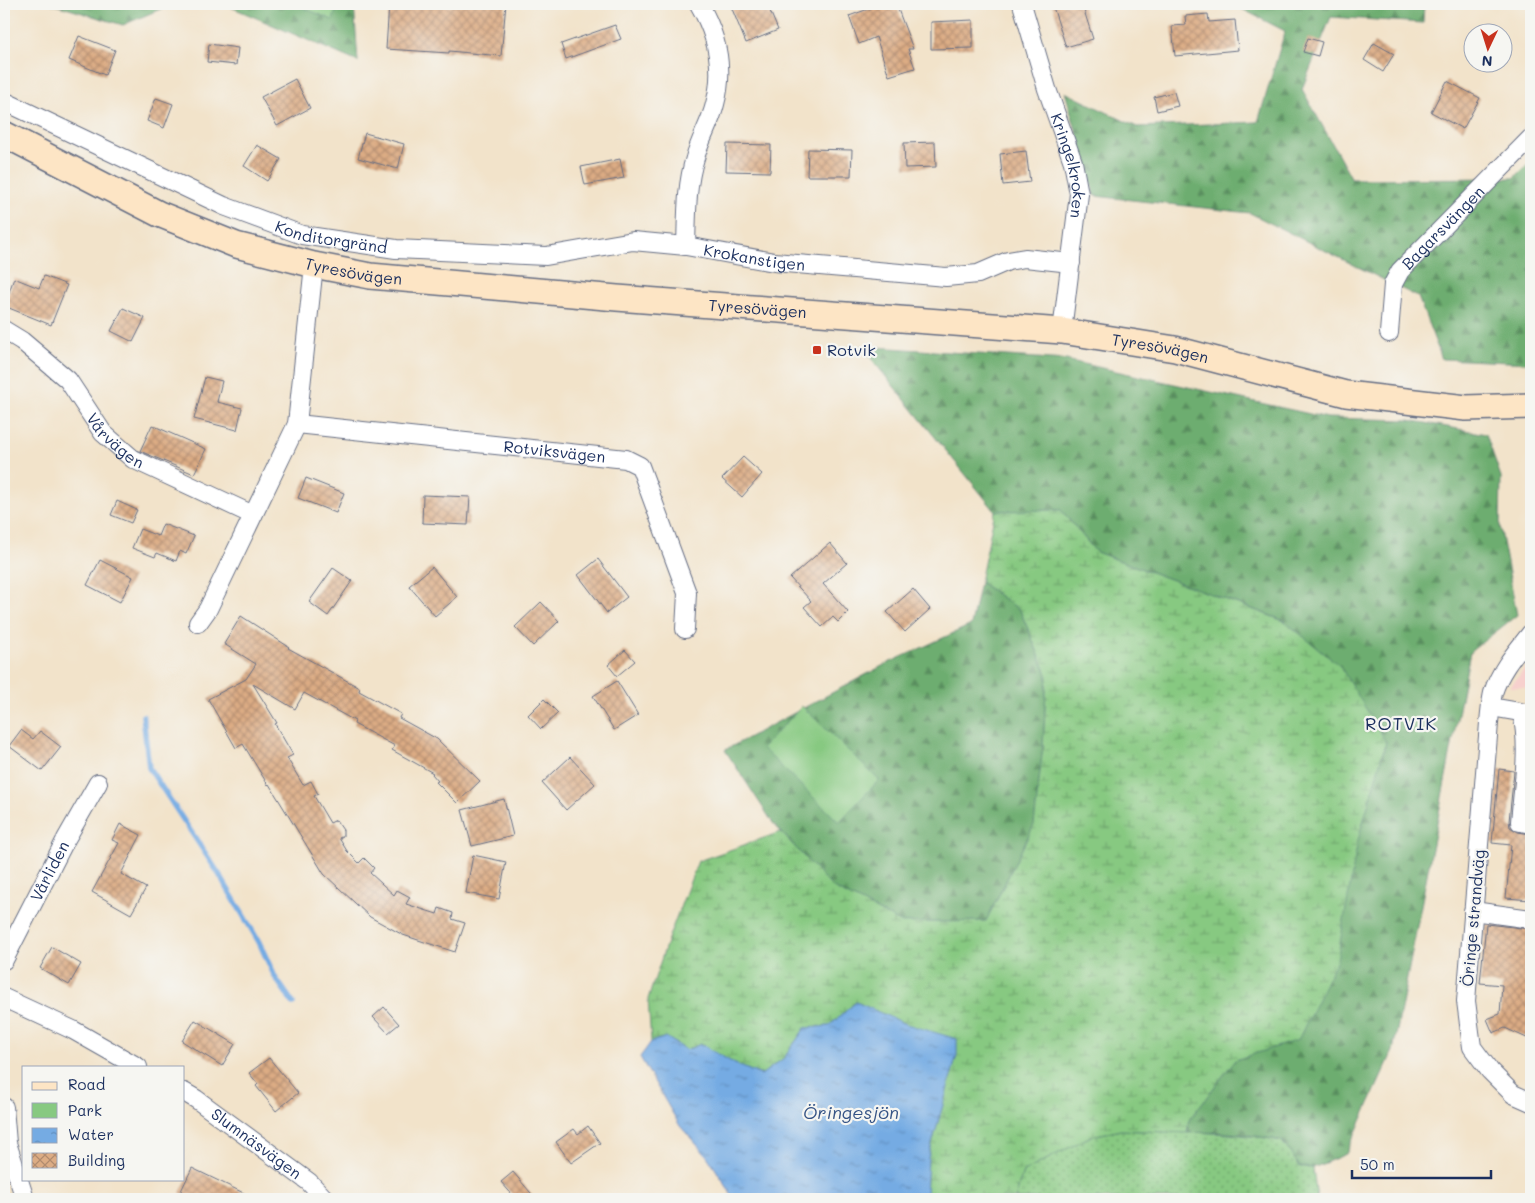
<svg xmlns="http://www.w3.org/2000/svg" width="1535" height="1203" font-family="Mali,sans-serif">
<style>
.built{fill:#f7d0cd}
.grass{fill:url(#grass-dots);stroke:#517c70}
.forest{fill:url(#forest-firs);stroke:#446e66}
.wetland{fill:url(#wetland-marsh);stroke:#517c70}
.green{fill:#87c981;stroke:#517c70}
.water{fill:url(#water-ripples);stroke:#486da0}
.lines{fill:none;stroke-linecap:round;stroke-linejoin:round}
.stream{stroke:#75abe3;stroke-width:5.5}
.building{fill:url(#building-cross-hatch)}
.street-casing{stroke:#666e84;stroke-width:20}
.secondary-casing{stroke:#666e84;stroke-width:28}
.street{stroke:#fff;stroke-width:18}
.secondary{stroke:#fde5c5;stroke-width:25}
.poi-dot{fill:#c8321e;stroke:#f6f6f2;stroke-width:2}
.labels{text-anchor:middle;stroke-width:4.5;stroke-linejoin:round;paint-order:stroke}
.street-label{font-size:16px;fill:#1b2f5e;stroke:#f6f6f2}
.poi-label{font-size:16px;fill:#1b2f5e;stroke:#f6f6f2;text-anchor:start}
.neighbourhood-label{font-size:18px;letter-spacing:1px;fill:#1b2f5e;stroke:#f6f6f2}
.water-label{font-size:18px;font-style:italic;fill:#365486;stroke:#f6f6f2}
</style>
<defs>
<pattern id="grass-dots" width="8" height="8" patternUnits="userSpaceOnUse" patternTransform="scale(1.25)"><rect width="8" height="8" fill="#87c981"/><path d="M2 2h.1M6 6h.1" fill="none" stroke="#6ea46d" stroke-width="1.8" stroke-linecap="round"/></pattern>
<pattern id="forest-firs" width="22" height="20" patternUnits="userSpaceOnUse" patternTransform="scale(1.25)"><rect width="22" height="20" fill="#6dad6f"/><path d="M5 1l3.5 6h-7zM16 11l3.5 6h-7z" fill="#598d5e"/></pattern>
<pattern id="wetland-marsh" width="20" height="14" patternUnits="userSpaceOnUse" patternTransform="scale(1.25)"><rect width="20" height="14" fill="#87c981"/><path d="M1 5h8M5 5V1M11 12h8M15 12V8" fill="none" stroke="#6ea46d"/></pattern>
<pattern id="water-ripples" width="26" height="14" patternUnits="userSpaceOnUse" patternTransform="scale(1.25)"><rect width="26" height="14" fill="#75abe3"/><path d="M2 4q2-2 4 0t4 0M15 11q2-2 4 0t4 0" fill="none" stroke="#5f8cbb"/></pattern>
<pattern id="building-cross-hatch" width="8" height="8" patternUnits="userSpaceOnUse" patternTransform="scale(1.25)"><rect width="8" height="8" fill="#dcac84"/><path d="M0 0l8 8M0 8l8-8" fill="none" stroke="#b28c6f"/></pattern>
</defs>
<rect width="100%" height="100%" fill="#f6f6f2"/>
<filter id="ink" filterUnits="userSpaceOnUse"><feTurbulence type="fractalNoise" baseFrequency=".02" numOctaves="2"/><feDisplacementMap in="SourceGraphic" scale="10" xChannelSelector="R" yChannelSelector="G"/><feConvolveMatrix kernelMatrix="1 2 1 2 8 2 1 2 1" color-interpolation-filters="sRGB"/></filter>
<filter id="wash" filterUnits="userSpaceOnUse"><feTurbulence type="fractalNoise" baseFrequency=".0096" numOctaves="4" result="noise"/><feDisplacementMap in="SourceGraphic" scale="20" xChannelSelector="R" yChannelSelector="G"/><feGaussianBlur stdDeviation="1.12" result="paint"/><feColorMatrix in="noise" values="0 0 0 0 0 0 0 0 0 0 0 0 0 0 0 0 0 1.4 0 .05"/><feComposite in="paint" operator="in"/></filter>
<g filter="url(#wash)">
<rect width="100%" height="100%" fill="#f2e3ca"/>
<path class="built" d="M1531 661V688L1510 687Z"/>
<path class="grass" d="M1121 1130C1175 1133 1229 1130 1282 1141L1300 1166 1313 1168 1317 1199H1015L1023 1172 1091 1136Z"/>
<g class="forest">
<path d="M52 4H172L123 25Z"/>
<path d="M224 4H354L358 62Z"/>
<path d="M1232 4H1424L1423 23 1331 17 1302 89 1352 179 1514 178 1531 161V363L1442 359 1418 297 1250 213 1095 196 1065 92 1137 127 1258 122 1285 31Z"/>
<path d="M861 346 1066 360 1328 418 1409 420 1486 434 1501 477 1500 526 1517 615 1470 652 1393 1051 1346 1154 1313 1168 1300 1167 1282 1141C1250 1134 1219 1131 1187 1133L1189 1120 1235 1060 1298 1039 1386 742 1285 621 1096 552 1061 510 995 511Z"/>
<path d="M980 582 1020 610 1047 674 1043 746 1034 825 986 921 902 923 833 888 773 823 725 750 884 665 971 625Z"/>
</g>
<path class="wetland" d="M1061 510 1096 552 1284 621 1340 666 1386 742 1358 840 1337 960 1298 1040 1235 1060 1189 1120 1187 1133 1121 1130 1091 1136 1023 1172 1015 1199H943L926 1194 928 1158 957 1055 903 1023 856 1002 829 1026 805 1028 784 1058 761 1075 735 1064 701 1044 686 1050 666 1037 651 1042 648 999 668 939 698 861 781 832 833 888 902 923 986 921 1034 825 1043 746 1047 674 1020 610 980 582 995 511Z"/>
<g class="green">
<path d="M294 4H338L333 20Z"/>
<path d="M802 706 879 780 839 822 762 748Z"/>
</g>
<path class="water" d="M856 1002 903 1023 957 1039V1055L928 1158 926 1194 943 1199H732L729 1190 707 1156 680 1126 640 1057 651 1042 666 1037 686 1050 701 1044 735 1064 761 1075 784 1058 805 1028 829 1026Z"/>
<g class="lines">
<path class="stream" d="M143 716 149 768 219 874 259 942 275 977 293 1003"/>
</g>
<g id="blocks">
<g class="building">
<path d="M389 4 451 6V4H506L501 56 449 51V53L386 49Z"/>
<path d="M730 4H767L778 30 746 43Z"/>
<path d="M882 4H896L913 49H908L915 68 889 76 876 37 859 44 849 16Z"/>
<path d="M1052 4H1082L1093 39 1066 47Z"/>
<path d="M1208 14 1209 22 1235 20 1238 50 1175 56 1172 26 1186 25 1185 16Z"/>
<path d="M973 20V48L931 49V22Z"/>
<path d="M615 25 621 39 566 59 561 44Z"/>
<path d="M79 36 115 50 105 75 69 60Z"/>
<path d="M1308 38 1322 42 1318 56 1303 52Z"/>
<path d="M1374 43 1394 54 1383 72 1364 60Z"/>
<path d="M209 44 238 48 236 65 207 62Z"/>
<path d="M295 79 310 108 277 126 261 97Z"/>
<path d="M1447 81 1480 98 1463 129 1431 112Z"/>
<path d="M1174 92 1178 106 1157 111 1154 97Z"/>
<path d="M156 98 173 104 164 128 147 121Z"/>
<path d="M365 133 404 144 398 169 358 158Z"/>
<path d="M935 142 936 167 905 168 904 143Z"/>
<path d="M727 144 771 145 770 172 726 171Z"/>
<path d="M257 145 281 159 267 181 244 166Z"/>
<path d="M808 149 852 150 851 176H807Z"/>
<path d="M1026 151 1030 182 1003 185 1000 154Z"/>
<path d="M620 159 624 178 585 185 581 167Z"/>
<path d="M44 276 67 285 51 325 4 306 14 278 39 288Z"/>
<path d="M123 308 145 318 133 342 111 331Z"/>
<path d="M205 377 222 381 217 402 242 408 237 430 194 419Z"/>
<path d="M152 425 206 449 194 474 140 451Z"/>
<path d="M743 457 762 474 742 497 722 479Z"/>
<path d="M306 478 344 493 336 513 298 498Z"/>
<path d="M423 495 470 497 468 525 422 523Z"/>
<path d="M117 501 137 510 131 523 111 515Z"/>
<path d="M163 524 194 536 186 554 180 551 176 561 157 553 155 557 132 548 140 529 158 536Z"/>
<path d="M830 543 847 563 823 584 848 612 838 622 833 617 822 627 804 607 811 601 790 578Z"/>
<path d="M598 559 627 597 607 613 578 575Z"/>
<path d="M100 560 133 577 120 602 87 585Z"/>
<path d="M432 567 457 597 435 616 409 586Z"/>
<path d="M333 568 352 581 328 616 309 602Z"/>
<path d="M913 589 930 609 905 632 887 612Z"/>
<path d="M541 602 559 621 533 646 515 627Z"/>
<path d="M241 616 289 647 288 648 360 688 359 691 401 714 399 718 437 739 480 781 457 803 436 782 438 781 432 774 433 773 392 750 395 746 354 724 355 721 304 693 295 709 253 684 277 723 275 724 293 755 287 758 303 785 311 781 318 794 314 796 330 823 336 820 343 830V836L339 838 347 851 359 863 364 858 374 868 370 873 394 895 397 890 410 897 406 904 437 914 439 908 453 913 452 919 465 923 455 952 403 935 370 917 324 874 269 784 268 785 243 744 236 748 208 699 246 679 256 664 224 644Z"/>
<path d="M625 650 635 661 617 676 608 665Z"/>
<path d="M617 681 638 715 614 730 593 696Z"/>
<path d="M544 699 558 713 541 729 528 715Z"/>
<path d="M21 730 33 739 40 731 61 747 42 771 9 746Z"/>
<path d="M570 757 595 784 566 810 542 783Z"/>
<path d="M1499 769 1514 771 1509 821 1510 827 1518 832 1531 834V900L1506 898 1511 845 1492 843Z"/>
<path d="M504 799 513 836 472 846 462 810Z"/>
<path d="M120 824 141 835 121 874 146 888 131 914 92 892 119 843 112 840Z"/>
<path d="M473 855 506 862 499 899 466 893Z"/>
<path d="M1486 924 1531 929V1040L1505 1028 1493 1033 1487 1019 1500 1014 1502 985 1480 983Z"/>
<path d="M52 947 81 964 69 985 40 968Z"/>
<path d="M384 1007 399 1024 388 1033 373 1017Z"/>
<path d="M195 1020 235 1044 222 1066 182 1041Z"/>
<path d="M269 1058 298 1093 276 1111 256 1086 258 1084 249 1073Z"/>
<path d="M588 1126 600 1143 571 1163 556 1142 574 1129 578 1134Z"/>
<path d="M192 1168 256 1199H192L180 1193Z"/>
<path d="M513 1172 536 1199H516L501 1182Z"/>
</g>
</g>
</g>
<g filter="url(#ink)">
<use href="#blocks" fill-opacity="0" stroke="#666e84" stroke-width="1"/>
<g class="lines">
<defs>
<g id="street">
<path id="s1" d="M699 4C717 35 725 68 715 104 711 122 700 139 695 158 686 186 687 217 686 246L774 262 946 277 978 274 1008 261 1025 258 1071 263"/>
<path id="s2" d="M1022 4 1047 89 1073 162 1079 194 1062 331"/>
<path id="s3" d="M4 101 224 206 302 235 396 249 546 256 633 241 686 246"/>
<path id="s4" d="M4 330 22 341 68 380 103 433 133 459 253 515"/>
<path id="s5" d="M1389 333 1393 284 1400 271 1531 138"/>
<path id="s6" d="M297 424 626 459 640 466 687 593 685 629"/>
<path d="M198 623 208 609 297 424 314 265"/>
<path d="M1531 633C1517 651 1500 670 1493 693 1490 706 1489 722 1488 736L1466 1001 1472 1047 1490 1071 1513 1094 1531 1102"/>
<path d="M1491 707 1531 714"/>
<path d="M1522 713C1530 749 1523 786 1520 822L1531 824"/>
<path d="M1473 911 1531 919"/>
<path id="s7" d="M4 960 66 839 98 783"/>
<path d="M4 998 73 1030 138 1067"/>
<path id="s8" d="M184 1092 196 1099 309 1182 325 1199"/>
<path d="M4 1107 7 1143 25 1199"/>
</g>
<g id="secondary">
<path id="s9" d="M4 134 159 214 236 245 314 265 370 276 617 298 1062 331 1175 349 1346 394 1466 408 1531 406"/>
</g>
</defs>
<use href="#street" class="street-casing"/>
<use href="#secondary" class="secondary-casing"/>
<use href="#street" class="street"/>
<use href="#secondary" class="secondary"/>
</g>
</g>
<rect class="poi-dot" x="812" y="345" width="10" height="10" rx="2.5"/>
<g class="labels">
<g class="street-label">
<text dy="6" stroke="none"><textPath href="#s2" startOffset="169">Kringelkroken</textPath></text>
<text dy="6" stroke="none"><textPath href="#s5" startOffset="125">Bagarsvängen</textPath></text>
<text dy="6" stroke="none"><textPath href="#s3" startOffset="356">Konditorgränd</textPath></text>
<text dy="6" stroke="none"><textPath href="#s1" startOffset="320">Krokanstigen</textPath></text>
<text dy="6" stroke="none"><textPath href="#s9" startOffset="378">Tyresövägen</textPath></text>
<text dy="6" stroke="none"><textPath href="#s9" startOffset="784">Tyresövägen</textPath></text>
<text dy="6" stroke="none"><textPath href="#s9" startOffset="1189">Tyresövägen</textPath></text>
<text dy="6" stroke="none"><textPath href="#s4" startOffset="159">Vårvägen</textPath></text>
<text dy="6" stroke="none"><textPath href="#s6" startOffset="259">Rotviksvägen</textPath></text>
<text dy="6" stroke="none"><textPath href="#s7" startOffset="100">Vårliden</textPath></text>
<text transform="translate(1473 918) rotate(-85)" y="6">Öringe strandväg</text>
<text dy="6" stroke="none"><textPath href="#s8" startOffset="89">Slumnäsvägen</textPath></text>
</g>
<g class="poi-label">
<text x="827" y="356">Rotvik</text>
</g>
<g class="neighbourhood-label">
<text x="1401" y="730">ROTVIK</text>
</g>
<g class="water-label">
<text x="851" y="1119">Öringesjön</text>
</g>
</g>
<rect width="1535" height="1203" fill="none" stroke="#f6f6f2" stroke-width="20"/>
<rect x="22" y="1066" width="162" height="115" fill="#f6f6f2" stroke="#9ea6b7"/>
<rect x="32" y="1082" width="25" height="8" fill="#fde5c5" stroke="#9ea6b7"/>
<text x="68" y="1090" font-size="15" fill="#1b2f5e">Road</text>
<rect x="32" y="1103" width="25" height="15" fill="#87c981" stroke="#9ea6b7"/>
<text x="68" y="1116" font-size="15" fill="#1b2f5e">Park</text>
<rect x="32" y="1128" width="25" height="15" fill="url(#water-ripples)" stroke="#9ea6b7"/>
<text x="68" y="1140" font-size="15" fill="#1b2f5e">Water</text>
<rect x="32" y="1153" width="25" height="15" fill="url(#building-cross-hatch)" stroke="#9ea6b7"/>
<text x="68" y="1166" font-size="15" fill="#1b2f5e">Building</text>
<g transform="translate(1488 48) rotate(184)"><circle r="24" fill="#f6f6f2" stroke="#9ea6b7"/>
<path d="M0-4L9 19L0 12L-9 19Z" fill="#c8321e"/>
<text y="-8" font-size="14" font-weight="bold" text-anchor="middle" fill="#1b2f5e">N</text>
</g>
<path d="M1352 1170v8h139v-8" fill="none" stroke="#1b2f5e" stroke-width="2.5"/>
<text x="1360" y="1170" font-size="15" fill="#1b2f5e" stroke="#f6f6f2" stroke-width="4" paint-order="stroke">50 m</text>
</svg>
